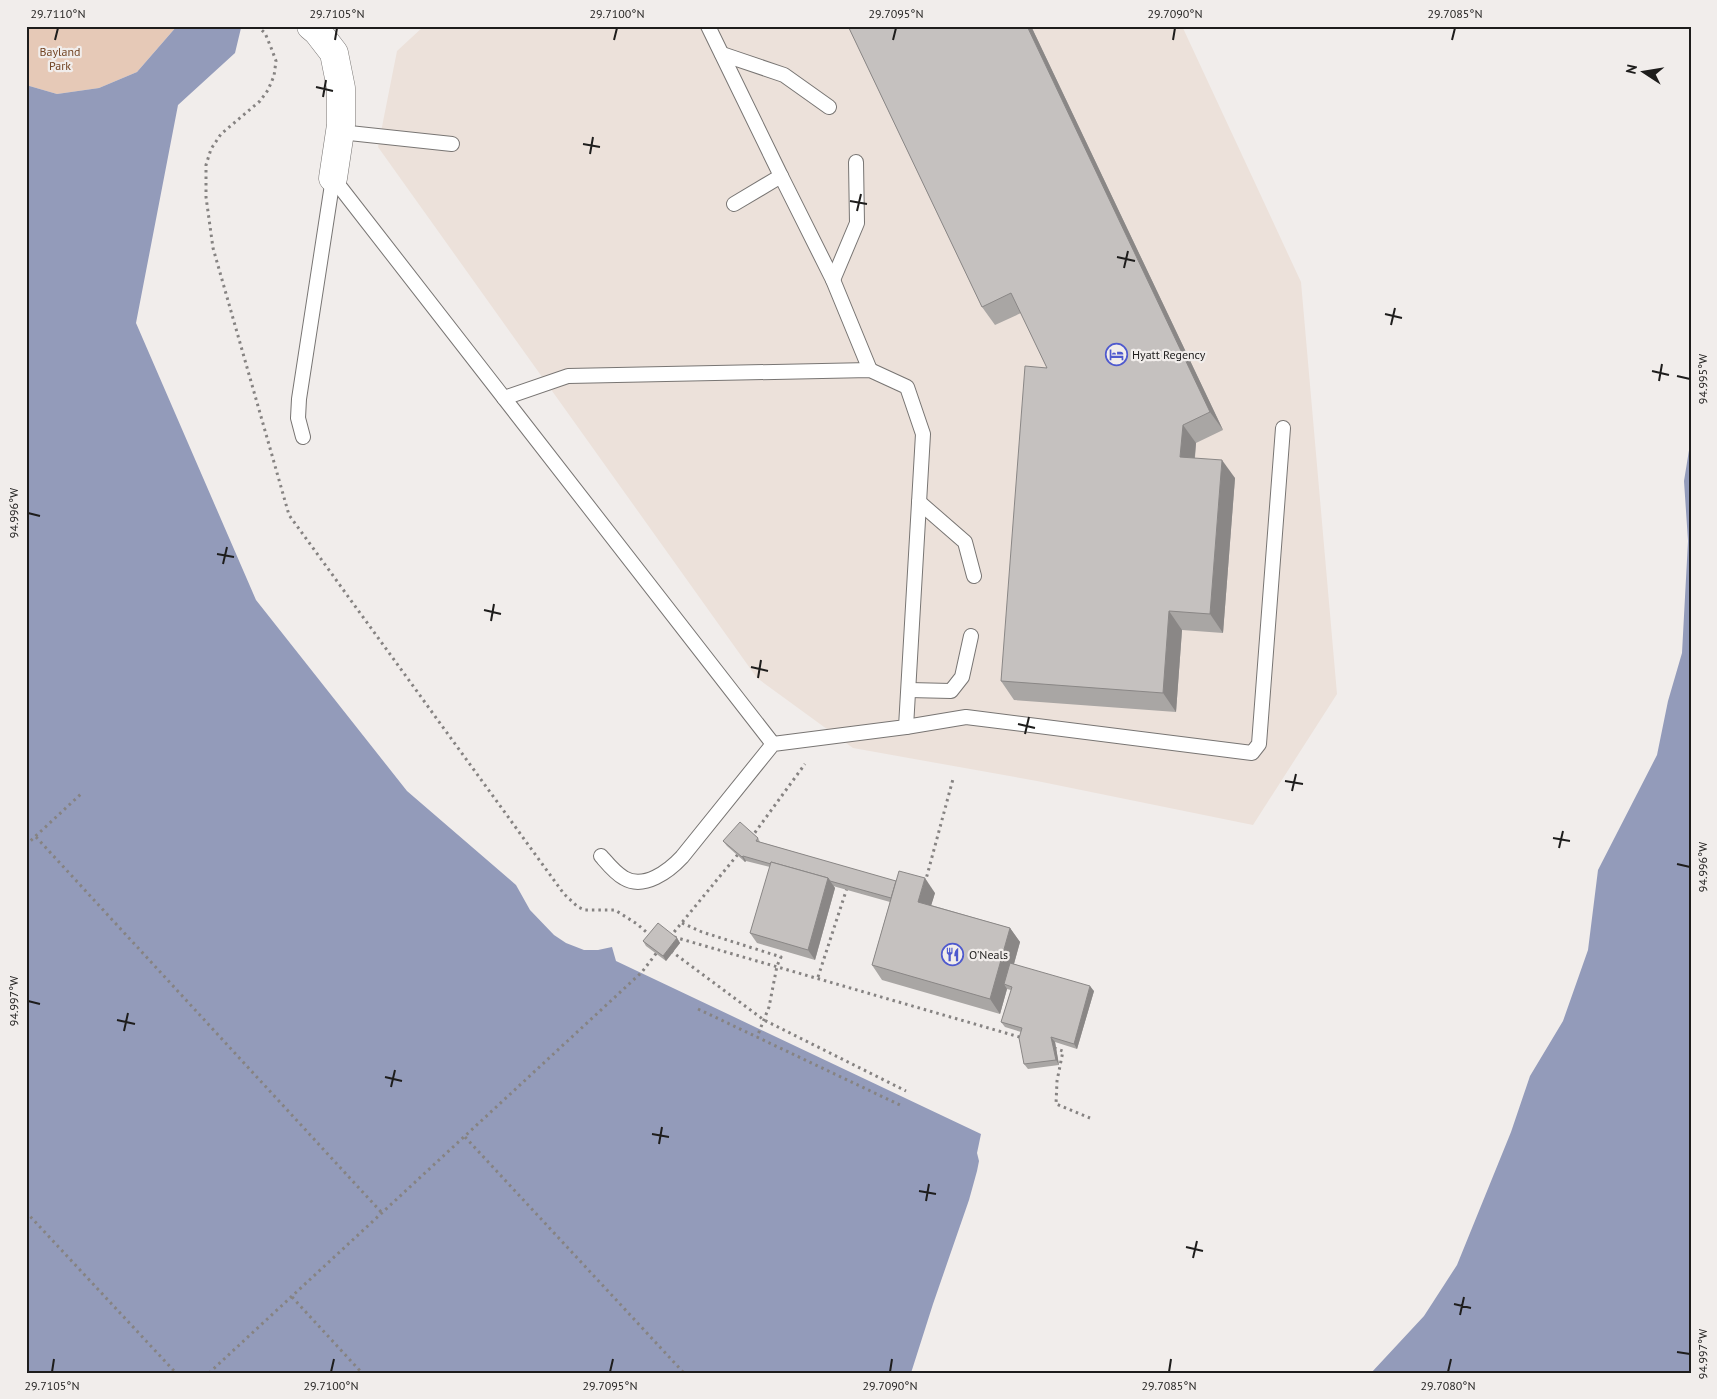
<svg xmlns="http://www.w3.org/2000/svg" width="1717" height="1399" font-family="'PT Sans',sans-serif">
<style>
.built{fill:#ece1da}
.green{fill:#e6c9b7}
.water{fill:#939bba}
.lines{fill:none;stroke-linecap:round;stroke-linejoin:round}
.service-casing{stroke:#787573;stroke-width:16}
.minor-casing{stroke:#787573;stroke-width:29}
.path{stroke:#868382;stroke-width:3;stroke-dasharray:2.5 4;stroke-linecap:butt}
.service{stroke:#fff;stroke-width:14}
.minor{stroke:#fff;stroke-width:28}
.wall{fill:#a9a6a4}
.shaded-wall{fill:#8a8786}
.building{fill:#c5c1bf;stroke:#8a8786}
.ticks{fill:none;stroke:#1e1d1c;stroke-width:2}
.labels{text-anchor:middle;stroke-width:4.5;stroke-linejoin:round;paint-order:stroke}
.park-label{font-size:12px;fill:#734626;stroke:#f1edeb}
.poi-label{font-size:12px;fill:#1e1d1c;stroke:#f1edeb;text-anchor:start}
.neatline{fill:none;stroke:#1e1d1c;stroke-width:2}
.ticks-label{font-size:12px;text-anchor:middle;fill:#1e1d1c}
</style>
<rect width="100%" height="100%" fill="#f1edeb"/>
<path class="built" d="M424 26H1182L1301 282 1337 694 1253 825 1037 781 853 748 757 678 378 147 397 51Z"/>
<path class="green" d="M26 26H177L137 72 99 88 57 94 26 85Z"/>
<g class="water">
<path d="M177 26H239L241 28 235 53 178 105 136 323 256 600 407 791 516 885 530 910 554 935 566 943 584 950H598L612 947 616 961 981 1134 977 1153 979 1161 977 1171 969 1200 933 1304 911 1373H26V85L57 94 99 88 137 72Z"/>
<path d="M1691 438V1373H1371L1424 1316 1457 1265 1511 1132 1530 1076 1563 1021 1588 950 1598 870 1657 755 1668 701 1682 653 1688 541 1684 481Z"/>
</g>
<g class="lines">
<defs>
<g id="service">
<path d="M708 26 781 176 734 204"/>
<path d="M722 54 784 75 829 107"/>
<path d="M340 132 452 144"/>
<path d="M781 176 833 280 870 370"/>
<path d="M333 178 773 744"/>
<path d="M833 280 857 223 856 162"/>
<path d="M504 398 568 376 870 370 907 387 923 434 906 727 773 744 682 857C669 871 644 890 624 878 615 873 608 864 601 856"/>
<path d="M303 437 298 418 299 399 333 178"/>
<path d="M919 502 965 542 974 576"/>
<path d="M909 690 951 691 962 677 971 636"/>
<path d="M906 727 966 717 1252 753 1259 744 1283 428"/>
</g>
<path id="minor" d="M311 26 317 31 334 53 341 88V125L333 178"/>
</defs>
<use href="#service" class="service-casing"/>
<use href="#minor" class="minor-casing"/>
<g class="path">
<path d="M257 26 265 33 272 50 276 61 274 76 268 90 260 101 221 134 211 149 206 165V197L213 248 289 515 564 894 578 907 585 910H615L637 924 652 937"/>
<path d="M36 837 382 1213"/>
<path d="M751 838 805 764"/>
<path d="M26 845 82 793"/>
<path d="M925 883 953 779"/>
<path d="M682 923 702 932 781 957 777 966 769 1007 757 1037"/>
<path d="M670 937 739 853"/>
<path d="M674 937 1023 1038"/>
<path d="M671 951 764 1020 906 1091"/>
<path d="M818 977 847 888"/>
<path d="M698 1009 902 1106"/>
<path d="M1054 1048 1063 1051 1057 1081 1056 1104 1090 1118"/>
<path d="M465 1137 684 1373"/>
<path d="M26 1212 176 1373"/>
<path d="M292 1297 362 1373"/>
<path d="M209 1373 642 972 658 951"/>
</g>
<use href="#service" class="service"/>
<use href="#minor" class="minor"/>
</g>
<g class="wall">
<path d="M848 26H1031L1223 430 1196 443 1195 458 1235 478 1223 633 1182 630 1176 712 1014 700 1001 681 1047 368 1021 313 995 325 982 307Z"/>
<path d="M758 838 760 842 935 893 931 905 1010 928 1020 942 1014 964 1094 991 1077 1049 1055 1042 1059 1065 1028 1069 1024 1064 1021 1032 1005 1027 1001 1022 1011 990 1007 989 1000 1014 882 980 872 965 890 902 833 886 835 888 815 960 757 943 750 933 770 867 746 861 745 862 727 846 723 841Z"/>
<path d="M677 938 680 943 666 961 646 946 643 941Z"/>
</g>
<g class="shaded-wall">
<path d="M1027 26H1031L1223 430 1210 412Z"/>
<path d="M1183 425 1196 443 1193 475 1180 457Z"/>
<path d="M1222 460 1235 478 1223 633 1210 614Z"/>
<path d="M1169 611 1182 630 1176 712 1163 693Z"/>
<path d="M743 856 746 861 745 862 742 857Z"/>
<path d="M828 878 835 888 815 960 808 950Z"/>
<path d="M925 878 935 893 928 916 918 902Z"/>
<path d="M1010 928 1020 942 1008 985 1004 984 1007 989 1000 1014 990 999Z"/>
<path d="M677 938 680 943 666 961 663 956Z"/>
<path d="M1090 986 1094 991 1077 1049 1074 1044Z"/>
<path d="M1051 1037 1055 1042 1059 1065 1056 1060Z"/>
</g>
<g class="building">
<path d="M848 26H1027L1210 412 1183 425 1180 457 1222 460 1210 614 1169 611 1163 693 1001 681 1025 366 1047 368 1011 293 982 307Z"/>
<path d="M740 822 758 838 756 841 896 881 891 898 830 881 828 878 771 862V864L743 856 742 857 723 841Z"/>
<path d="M771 862 828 878 808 950 750 933Z"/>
<path d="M899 871 925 878 918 902 1010 928 990 999 872 965Z"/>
<path d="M658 923 677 938 663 956 643 941Z"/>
<path d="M1010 963 1090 986 1074 1044 1051 1037 1056 1060 1024 1064 1019 1038 1022 1028 1001 1022 1012 987 1004 984Z"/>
</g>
<path class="ticks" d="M55 40 58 28M335 40 337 28M614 40 617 28M893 40 896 28M1173 40 1175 28M1452 40 1455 28M316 87 333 91M323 97 326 80M583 144 600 147M590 154 593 137M850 201 867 204M857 211 861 194M1117 257 1135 261M1124 268 1128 251M1385 314 1402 318M1391 325 1395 308M1652 371 1669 375M1677 376 1690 379M1659 381 1662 364M28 513 40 516M217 554 234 557M223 564 227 547M484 610 501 614M491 621 494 604M751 667 768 671M758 678 761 660M1018 724 1035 728M1025 734 1029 717M1285 781 1303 784M1292 791 1296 774M1553 838 1570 841M1559 848 1563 831M1677 864 1690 867M28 1001 40 1004M117 1020 135 1024M124 1031 128 1013M385 1077 402 1081M391 1087 395 1070M652 1134 669 1137M659 1144 662 1127M919 1191 936 1194M926 1201 929 1184M1186 1247 1203 1251M1193 1258 1197 1241M1454 1304 1471 1308M1460 1315 1464 1297M1677 1352 1690 1354M52 1372 54 1359M331 1372 334 1359M610 1372 613 1359M890 1372 892 1359M1169 1372 1171 1359M1448 1372 1451 1359"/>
<defs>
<symbol id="hotel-ring" viewBox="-11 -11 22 22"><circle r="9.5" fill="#f1edeb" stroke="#4e59ce" stroke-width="1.5"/><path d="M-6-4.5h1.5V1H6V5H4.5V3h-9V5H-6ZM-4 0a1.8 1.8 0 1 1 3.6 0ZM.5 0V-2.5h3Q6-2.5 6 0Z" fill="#4e59ce"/></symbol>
<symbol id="restaurant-ring" viewBox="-11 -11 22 22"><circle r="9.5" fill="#f1edeb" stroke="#4e59ce" stroke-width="1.5"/><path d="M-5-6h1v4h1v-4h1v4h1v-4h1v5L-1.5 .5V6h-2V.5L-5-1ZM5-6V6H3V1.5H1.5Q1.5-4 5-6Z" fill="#4e59ce"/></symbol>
</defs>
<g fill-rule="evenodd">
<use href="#hotel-ring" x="1104" y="342" width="25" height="25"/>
<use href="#restaurant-ring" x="940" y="942" width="25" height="25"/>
</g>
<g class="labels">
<g class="park-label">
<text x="60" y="56">Bayland<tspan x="60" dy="14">Park</tspan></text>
</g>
<g class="poi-label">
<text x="1132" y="359">Hyatt Regency</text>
<text x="969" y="959">O'Neals</text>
</g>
</g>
<rect width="1717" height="1399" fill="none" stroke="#f1edeb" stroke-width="55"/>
<g transform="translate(1644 72) rotate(282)" stroke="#f1edeb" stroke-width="4" paint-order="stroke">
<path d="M0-4L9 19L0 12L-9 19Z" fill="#1e1d1c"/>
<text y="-8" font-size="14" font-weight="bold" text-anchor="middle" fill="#1e1d1c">N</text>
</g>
<rect x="28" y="28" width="1662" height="1344" class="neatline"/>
<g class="ticks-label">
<text x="58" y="18">29.7110°N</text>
<text x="337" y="18">29.7105°N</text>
<text x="617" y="18">29.7100°N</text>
<text x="896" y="18">29.7095°N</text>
<text x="1175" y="18">29.7090°N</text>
<text x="1455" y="18">29.7085°N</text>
<text transform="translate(1703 379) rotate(-90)" y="4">94.995°W</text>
<text transform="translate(14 513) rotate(-90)" y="4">94.996°W</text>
<text transform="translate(1703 867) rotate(-90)" y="4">94.996°W</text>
<text transform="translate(14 1001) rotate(-90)" y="4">94.997°W</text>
<text transform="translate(1703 1354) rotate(-90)" y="4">94.997°W</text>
<text x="52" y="1390">29.7105°N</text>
<text x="331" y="1390">29.7100°N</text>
<text x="610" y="1390">29.7095°N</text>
<text x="890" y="1390">29.7090°N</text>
<text x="1169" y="1390">29.7085°N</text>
<text x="1448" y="1390">29.7080°N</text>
</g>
</svg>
